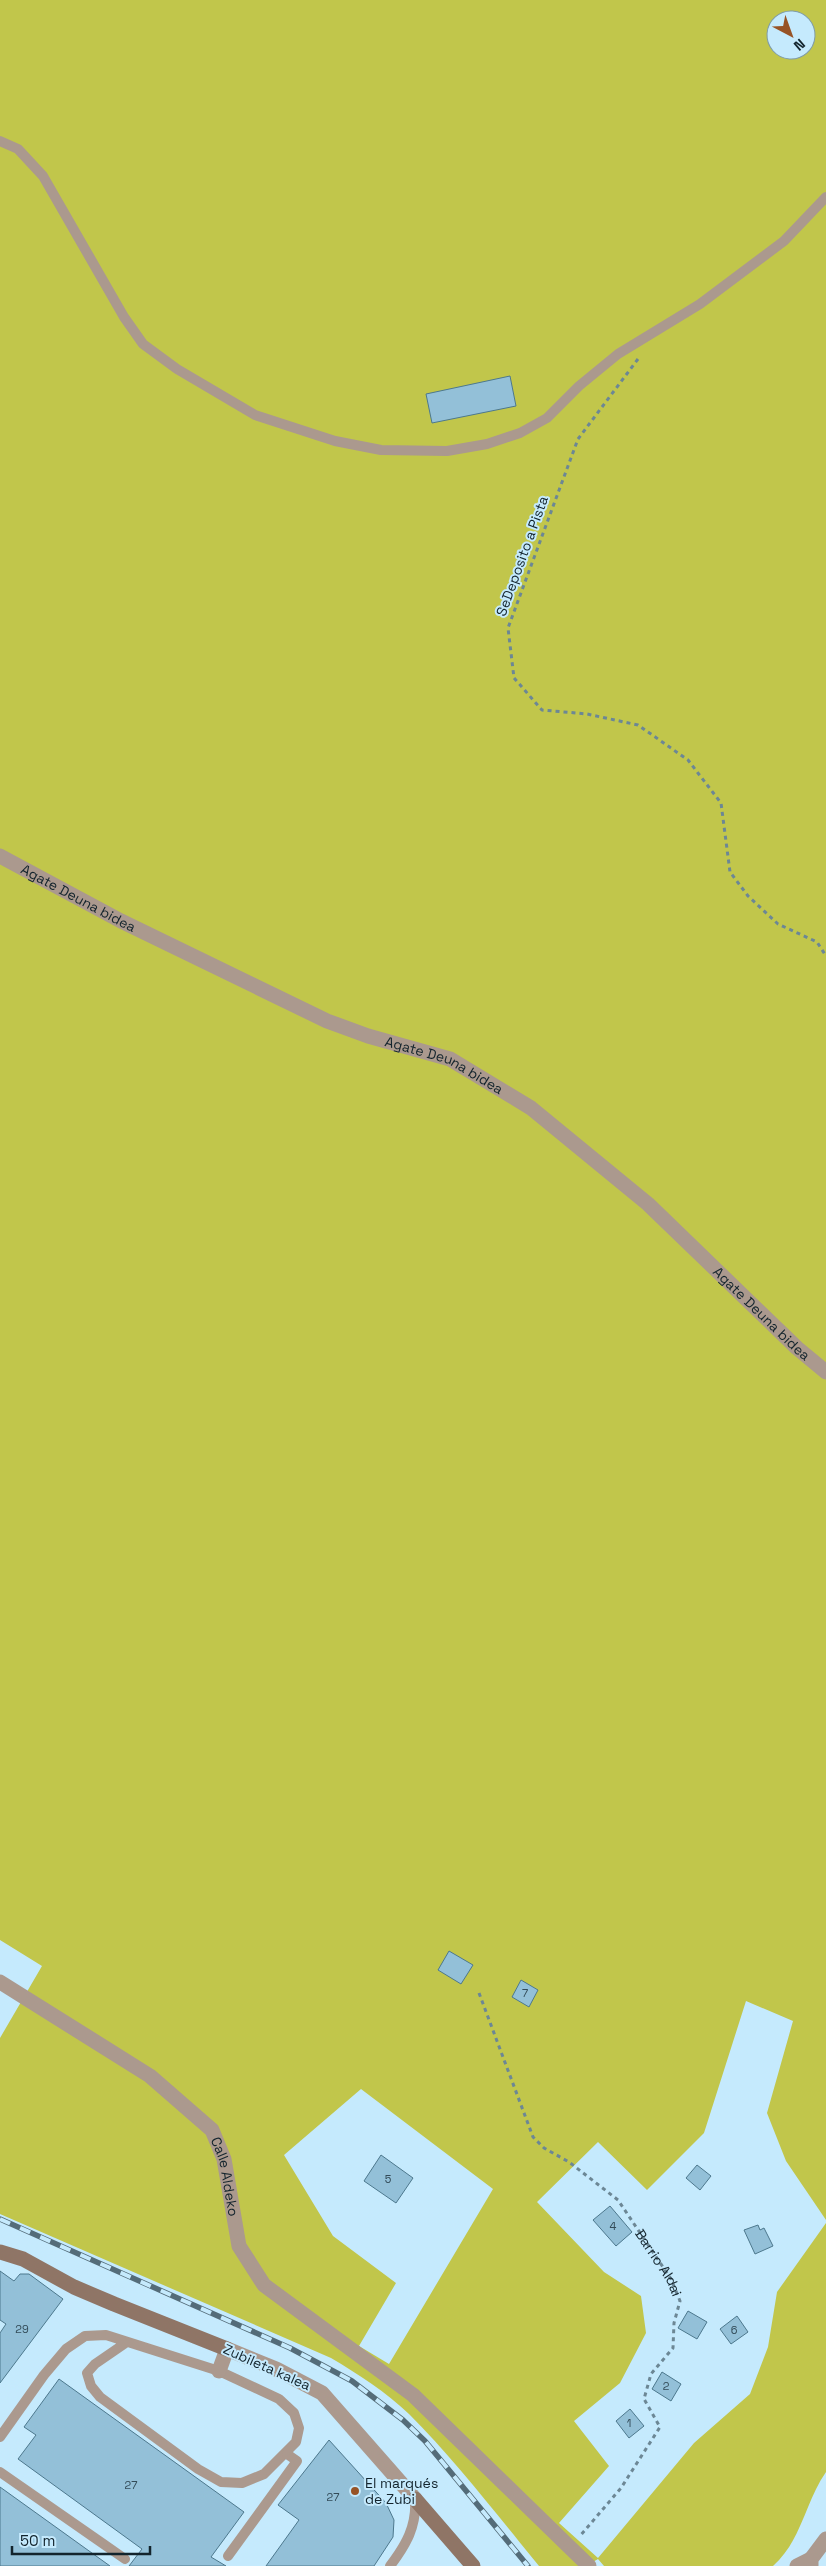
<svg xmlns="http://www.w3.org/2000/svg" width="826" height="2566" font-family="'Space Grotesk',sans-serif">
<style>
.green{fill:#c1c64b;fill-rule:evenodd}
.building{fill:#93c0d8;stroke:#4d788d}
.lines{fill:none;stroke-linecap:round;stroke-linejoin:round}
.path{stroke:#6c8795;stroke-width:3;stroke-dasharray:4 4;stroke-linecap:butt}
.lane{stroke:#ab998e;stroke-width:10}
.street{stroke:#ab998e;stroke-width:15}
.secondary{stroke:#8f7566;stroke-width:15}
.rail-casing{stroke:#546c79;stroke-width:5.5}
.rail{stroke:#c5eafd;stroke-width:4;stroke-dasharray:11;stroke-linecap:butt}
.poi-dot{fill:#975326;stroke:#c5eafd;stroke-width:2}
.labels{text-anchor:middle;stroke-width:4;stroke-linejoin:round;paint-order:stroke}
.number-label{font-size:11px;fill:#334b58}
.street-label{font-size:14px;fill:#13242d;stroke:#c5eafd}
.poi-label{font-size:14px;fill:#13242d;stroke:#c5eafd;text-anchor:start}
</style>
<rect width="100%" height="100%" fill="#c5eafd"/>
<path class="green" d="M0 0H826V2220L786 2161 767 2113 793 2021 746 2001 704 2133 647 2190 598 2142 537 2202 604 2272 641 2296 646 2333 620 2383 574 2421 609 2466 559 2523 598 2558 694 2443 750 2394 768 2347 777 2292 826 2223V2472C805 2502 802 2540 773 2566H604L598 2559 586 2566H539C497 2515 456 2461 409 2414 386 2392 358 2374 331 2358L0 2214V2038L42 1966 0 1940ZM776 20H806V50H776ZM361 2089 493 2189 389 2364 359 2346 396 2283 333 2236 284 2155Z"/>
<g class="building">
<path d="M510 376 516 406 432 423 426 394Z"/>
<path d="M449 1951 473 1965 461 1984 438 1970Z"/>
<path d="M521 1980 538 1990 529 2007 512 1997Z"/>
<path d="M381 2155 413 2178 396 2203 364 2181Z"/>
<path d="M697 2165 711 2176 700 2190 686 2178Z"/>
<path d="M610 2206 632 2232 616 2246 593 2220Z"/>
<path d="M758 2225 760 2230 764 2228 773 2246 755 2254 744 2230Z"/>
<path d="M0 2271 14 2281 20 2274H29L63 2299 0 2383V2333L6 2324 0 2320Z"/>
<path d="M688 2311 707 2322 697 2339 678 2328Z"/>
<path d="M737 2316 748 2332 731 2344 720 2329Z"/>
<path d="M662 2372 681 2384 671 2401 652 2389Z"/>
<path d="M59 2379 244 2512 211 2557 226 2566H129L142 2549 18 2459 36 2435 24 2427Z"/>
<path d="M630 2409 644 2426 629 2438 616 2421Z"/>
<path d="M329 2440 386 2503 394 2520 393 2537 374 2566H266L299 2520 278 2505Z"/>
<path d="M0 2487 110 2566H0Z"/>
</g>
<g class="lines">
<g class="path">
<path d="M638 359 578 439 508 628 514 678 542 710 587 714 638 725 688 760 721 803 730 872 748 896 778 924 817 942 826 956"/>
<path id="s1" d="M479 1993 533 2137 544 2148 569 2162 618 2200 671 2279 680 2301 674 2323 673 2348 651 2374 644 2399 660 2427 621 2488 580 2536"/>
</g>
<g class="lane">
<path d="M0 141 18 149 43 176 124 317 143 344 177 369 255 415 335 441 381 450 447 451 487 444 520 433 547 418 579 386 618 354 700 304 784 241 826 197"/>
<path d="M0 2437 44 2375 66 2349 85 2336 106 2335 219 2371 279 2399 294 2413 299 2428 296 2442 264 2474 242 2483 221 2482 198 2469 100 2397 91 2386 87 2373 95 2364 127 2342"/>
<path d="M0 2472 125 2559"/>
<path d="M228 2556 297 2461 287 2454"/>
<path d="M390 2566C406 2545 417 2526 415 2499"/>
</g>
<g class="street">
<path id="s2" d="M0 856 121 921 327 1021 368 1036 450 1059 531 1108 648 1204 797 1348 826 1372"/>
<path id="s3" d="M0 1982 150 2076 212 2130 224 2159 239 2246 264 2285 413 2395 589 2566"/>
<path d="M219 2371 227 2349 276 2369 322 2393 415 2499"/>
<path d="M797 2566 811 2559"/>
<path d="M811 2566V2559L826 2539"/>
</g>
<g class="secondary">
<path d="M0 2252 23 2259 74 2287 114 2304 227 2349"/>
<path d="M415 2499 473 2566"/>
</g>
<defs>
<path id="rail" d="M0 2219 290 2348 352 2381 403 2420 425 2441 528 2566"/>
</defs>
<use href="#rail" class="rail-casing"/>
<use href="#rail" class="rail"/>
</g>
<circle class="poi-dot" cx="355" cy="2491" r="5"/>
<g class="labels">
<g class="number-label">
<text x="525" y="1997">7</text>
<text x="388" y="2183">5</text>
<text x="613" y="2230">4</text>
<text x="22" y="2333">29</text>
<text x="734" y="2334">6</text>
<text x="666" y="2390">2</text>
<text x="629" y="2427">1</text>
<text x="131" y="2489">27</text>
<text x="333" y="2501">27</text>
</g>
<g class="street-label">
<text transform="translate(522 556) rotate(-70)" y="5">SeDeposito a Pista</text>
<text dy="5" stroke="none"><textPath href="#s2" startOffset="89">Agate Deuna bidea</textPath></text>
<text dy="5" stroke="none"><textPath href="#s2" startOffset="492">Agate Deuna bidea</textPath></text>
<text dy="5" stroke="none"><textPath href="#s2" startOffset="899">Agate Deuna bidea</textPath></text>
<text dy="5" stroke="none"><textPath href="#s3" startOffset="308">Calle Aldeko</textPath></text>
<text dy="5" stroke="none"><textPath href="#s1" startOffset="335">Barrio Aldai</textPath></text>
<text transform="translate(267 2367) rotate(24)" y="5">Zubileta kalea</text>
</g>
<g class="poi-label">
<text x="365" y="2488">El marqués<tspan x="365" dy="16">de Zubi</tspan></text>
</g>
</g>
<g transform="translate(791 35) rotate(139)"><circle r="24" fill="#c5eafd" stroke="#7e9baa"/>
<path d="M0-4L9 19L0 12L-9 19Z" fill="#975326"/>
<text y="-8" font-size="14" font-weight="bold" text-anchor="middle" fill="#13242d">N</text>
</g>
<path d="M12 2546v8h138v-8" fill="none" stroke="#13242d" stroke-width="2.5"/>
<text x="20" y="2546" font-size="15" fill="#13242d" stroke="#c5eafd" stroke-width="4" paint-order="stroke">50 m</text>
</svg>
